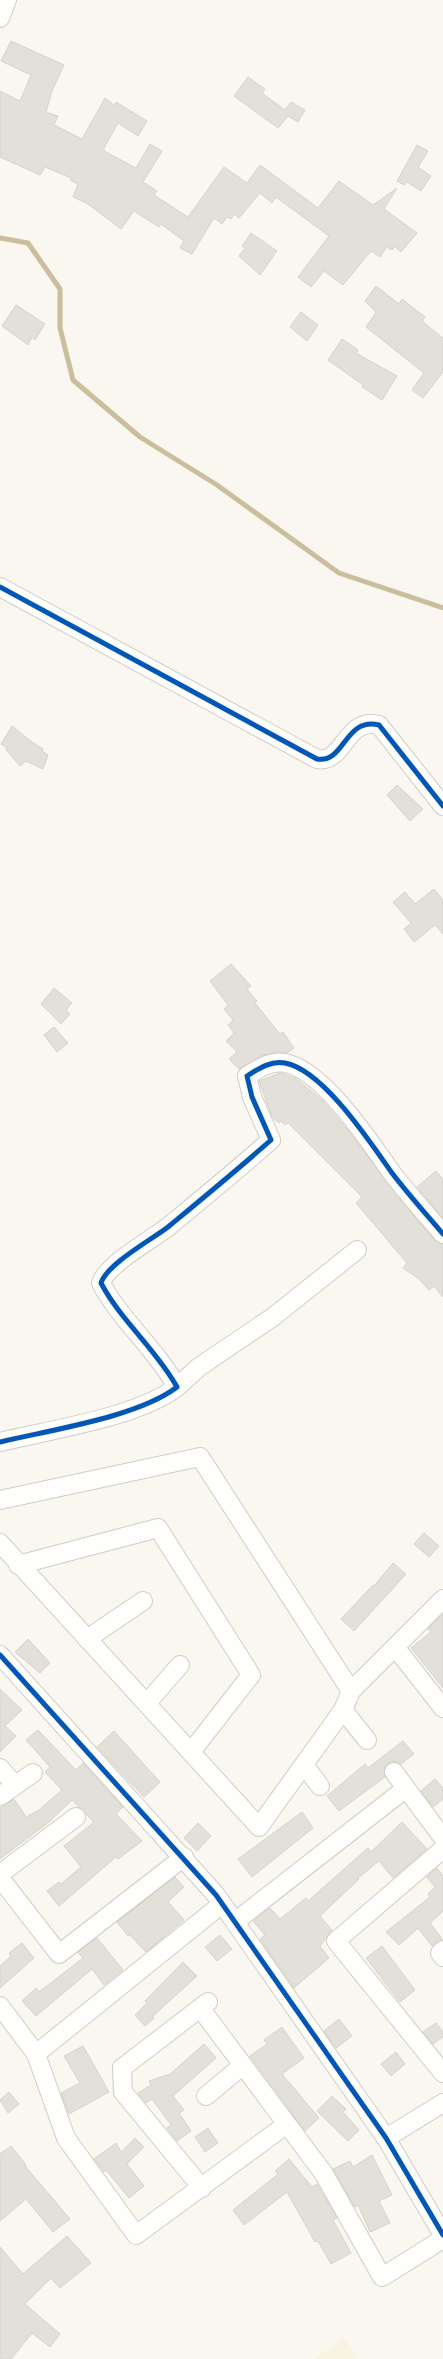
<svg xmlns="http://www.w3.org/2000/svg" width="443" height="2359" font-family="'DM Sans',sans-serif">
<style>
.built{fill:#f9f3e2}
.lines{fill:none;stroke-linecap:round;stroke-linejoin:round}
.stream{stroke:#cabe9d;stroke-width:5}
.building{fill:#e3e0d9;stroke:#d6d3cd}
.minor-casing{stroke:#d0cdc7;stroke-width:20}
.minor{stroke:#fefefd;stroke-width:18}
.cycleway-casing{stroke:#fef9ec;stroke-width:8}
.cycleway{stroke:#0057b8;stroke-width:5}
</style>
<rect width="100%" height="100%" fill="#faf7f0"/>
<path class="built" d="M345 2338 357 2359H314Z"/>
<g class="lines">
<path class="stream" d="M0 238 28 243 60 289V328L73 380 140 437 217 485 339 573 443 608"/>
</g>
<g class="building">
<path d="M11 41 64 65 52 91 46 112 58 116 54 125 82 139 105 98 114 105 116 102 147 121 138 136 118 123 104 148V151L136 168 150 144 162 151 143 182 157 191 154 195 188 217 224 167 247 183 260 165 318 208 339 181 373 205 397 188 384 209 417 233 401 252 395 247 392 250 387 247 380 257 371 251 343 285 324 271 311 287 298 277 329 236 276 197 272 203 260 193 239 218 234 214 231 219 227 217 222 224 214 218 192 254 180 248 184 241 161 224 159 227 134 211 121 229 88 204 73 197 78 184 70 180 71 178 45 167 40 175 0 157V91L20 101 31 75 1 61Z"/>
<path d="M248 77 265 89 262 93 285 110 291 102 305 110 298 122 288 116 278 128 234 96Z"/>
<path d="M417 145 428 151 418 167 431 176 421 191 407 182 404 185 397 181Z"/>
<path d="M251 233 277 251 260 275 239 256 245 248 242 246Z"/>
<path d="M376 286 399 304 402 299 412 307 425 317 422 321 443 338V372L423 398 412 390 424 373 366 327 376 312 365 301Z"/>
<path d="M16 305 45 324 35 340 32 337 28 345 2 326Z"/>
<path d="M301 312 318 325 307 341 290 327Z"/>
<path d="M342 339 358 350 356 353 397 376 382 400 362 387 363 385 328 360Z"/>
<path d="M12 726 32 742 43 749 42 751 48 755 43 769 26 761 20 766 6 750 7 748 1 744Z"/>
<path d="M397 785 423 809 410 821 387 795Z"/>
<path d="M434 889 443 900V934L435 925 414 942 404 929 411 923 393 902 405 892 415 904Z"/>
<path d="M231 964 251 986 247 989 257 1001 255 1003 280 1034 283 1032 294 1048 287 1053 274 1052 261 1056 239 1069 229 1059 237 1052 226 1041 234 1033 228 1025 233 1020 224 1009 228 1005 210 981Z"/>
<path d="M54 988 72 1003 66 1010 70 1014 61 1024 41 1004Z"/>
<path d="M54 1027 68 1043 57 1052 44 1035Z"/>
<path d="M280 1073 295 1078 322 1100 350 1133 403 1203 435 1241 443 1244V1297L434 1286 429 1290 419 1279 403 1268 407 1263 356 1203 362 1197 288 1123 285 1125 281 1121 279 1123 272 1117 259 1081Z"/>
<path d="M436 1171 443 1179V1218L417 1187Z"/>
<path d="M424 1533 439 1546 429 1557 414 1544Z"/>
<path d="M393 1563 406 1574 354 1631 341 1619 373 1585 374 1586Z"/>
<path d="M443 1614V1688L411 1648 431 1632 428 1629Z"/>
<path d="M28 1639 50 1663 40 1673 15 1652Z"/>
<path d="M0 1689 22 1710 5 1726 16 1736 0 1752Z"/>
<path d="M38 1730 76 1770 83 1763 123 1807 116 1814 142 1841 118 1859 116 1857 59 1906 47 1891 59 1882 61 1884 81 1867 64 1846 94 1822 72 1800 48 1823 0 1859V1808L14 1799 26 1817 39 1810 62 1790 45 1772 50 1767 26 1740Z"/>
<path d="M114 1731 160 1782 144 1797 97 1747Z"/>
<path d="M403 1741 414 1754 401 1764 393 1761 387 1764 384 1768 385 1777 339 1811 327 1796 365 1764 368 1768Z"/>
<path d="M435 1779 443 1788V1799L433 1807 421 1791Z"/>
<path d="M302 1812 313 1828 252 1877 238 1859Z"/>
<path d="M402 1822 427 1849 393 1878 379 1861 358 1878 359 1879 320 1916 332 1930 320 1946 329 1958 294 1988 260 1939 265 1935 253 1921 270 1908 280 1919 306 1898 308 1901 368 1848 371 1852Z"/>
<path d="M198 1823 211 1836 197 1851 184 1838Z"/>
<path d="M437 1868 443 1876V1911L430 1923 443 1940 432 1946 418 1928 399 1945 386 1932 430 1897 428 1894 435 1887 427 1877Z"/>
<path d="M175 1877 184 1887 168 1902 184 1920 146 1952 130 1935 128 1936 117 1922Z"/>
<path d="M220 1935 232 1949 217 1961 205 1947Z"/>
<path d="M97 1938 123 1970 104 1985 92 1969 36 2016 22 2001 36 1988 39 1992 83 1958 78 1952Z"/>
<path d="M22 1943 34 1958 0 1988V1966L11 1956 9 1953Z"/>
<path d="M382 1946 415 1990 400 2002 366 1958Z"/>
<path d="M183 1962 197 1976 153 2016 154 2018 145 2026 135 2015 147 2003 145 2001Z"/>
<path d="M339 2019 352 2036 336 2048 324 2031Z"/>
<path d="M436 2023 443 2032V2037L433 2044 423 2032Z"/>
<path d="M282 2027 304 2058 282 2074 319 2118 305 2131 250 2056 267 2044 264 2040Z"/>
<path d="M204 2044 216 2058 173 2096 184 2110 179 2113 191 2131 177 2141 167 2128 171 2125 152 2099 146 2103 138 2093 151 2085 149 2081 170 2074Z"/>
<path d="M83 2046 109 2092 69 2114 61 2093 80 2083 64 2056Z"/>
<path d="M396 2052 405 2064 391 2076 381 2064Z"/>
<path d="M9 2092 19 2104 8 2113 0 2100Z"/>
<path d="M332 2096 346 2109 343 2112 359 2130 348 2141 317 2111Z"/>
<path d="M208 2128 218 2143 205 2152 195 2137Z"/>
<path d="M135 2138 144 2147 127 2164 144 2186 129 2198 106 2170 104 2172 94 2159 116 2143 121 2152Z"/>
<path d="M11 2146 26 2165 25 2166 70 2219 53 2232 26 2199 0 2221V2154Z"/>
<path d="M372 2155 392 2195 379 2201 390 2223 370 2232 358 2205 355 2207 333 2169 350 2161 353 2167Z"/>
<path d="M289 2159 312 2187 317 2184 337 2218 333 2220 351 2253 331 2264 318 2241 315 2242 287 2192 244 2225 233 2210 278 2174 275 2171Z"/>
<path d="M67 2236 91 2263 60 2288 51 2278 25 2304 60 2334 50 2347 32 2333 11 2359H0V2247L23 2274Z"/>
</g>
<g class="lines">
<defs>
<g id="minor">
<path d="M0 18 7 0"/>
<path d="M0 587 317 759C345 764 344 717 379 725L443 806"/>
<path d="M177 1387 199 1367 273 1317 357 1250"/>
<path d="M0 1442C50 1430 138 1417 177 1387 156 1349 121 1321 101 1283 107 1264 151 1240 168 1227 203 1198 237 1170 271 1140L252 1097 247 1076C258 1069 271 1060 285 1063 323 1070 370 1142 392 1173 408 1194 426 1214 443 1234"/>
<path d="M0 1500 200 1457 351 1691"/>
<path d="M0 1543 259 1827 343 1710 351 1691 443 1599"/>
<path d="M18 1565 158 1528 251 1675 191 1752"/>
<path d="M87 1639 143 1601"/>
<path d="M395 1647 443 1708"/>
<path d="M0 1655 216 1895 386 2138 443 2235"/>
<path d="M147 1703 180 1665"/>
<path d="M343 1710 367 1740"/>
<path d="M304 1765 320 1786"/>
<path d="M0 1768 15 1785"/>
<path d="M394 1772 443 1838"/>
<path d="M0 1796 33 1773"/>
<path d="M443 1849 336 1941 443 2073"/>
<path d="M0 1874 76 1817"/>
<path d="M0 1878 59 1954 184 1857"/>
<path d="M236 1921 405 1789"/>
<path d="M443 1950 440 1953 443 1957"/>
<path d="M0 2006 36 2054 66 2138 136 2235 287 2124"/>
<path d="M201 2009 324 2174 382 2277 443 2239"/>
<path d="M36 2054 222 1904"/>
<path d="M206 2096 242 2066"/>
<path d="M386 2138 443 2103"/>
<path d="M202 2188 123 2092 122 2068 208 2002"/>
</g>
</defs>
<use href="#minor" class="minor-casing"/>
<use href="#minor" class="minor"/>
<defs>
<g id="cycleway">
<path d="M0 587 317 759C345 764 344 717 379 725L443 806"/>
<path d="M0 1442C50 1430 138 1417 177 1387 156 1349 121 1321 101 1283 107 1264 151 1240 168 1227 203 1198 237 1170 271 1140L252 1097 247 1076C258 1069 271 1060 285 1063 323 1070 370 1142 392 1173 408 1194 426 1214 443 1234"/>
<path d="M0 1655 216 1895 386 2138 443 2235"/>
</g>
</defs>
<use href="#cycleway" class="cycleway-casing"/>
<use href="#cycleway" class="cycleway"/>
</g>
</svg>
